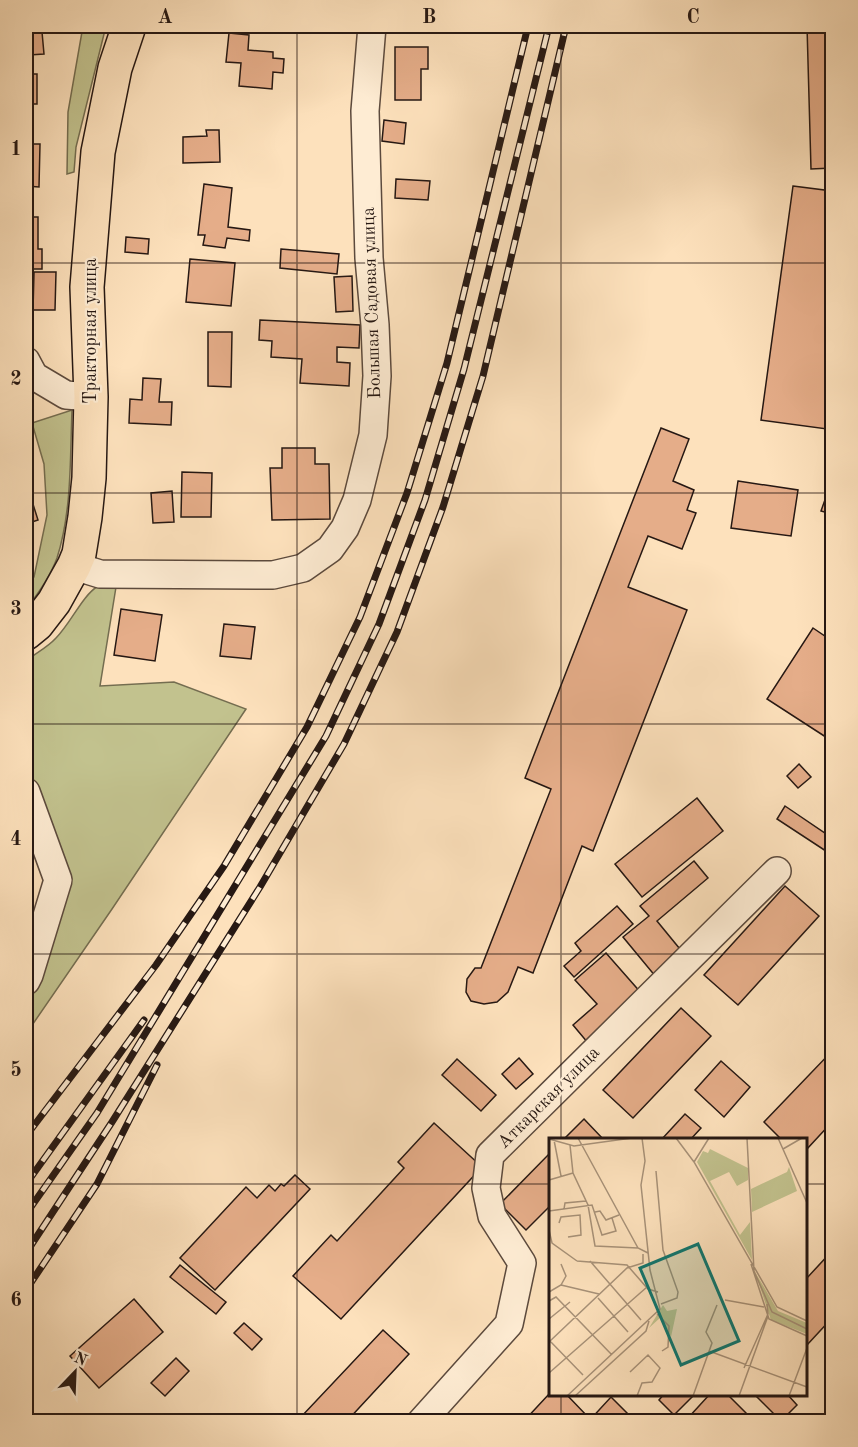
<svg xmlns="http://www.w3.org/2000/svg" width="858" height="1447" font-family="'Old Standard TT',serif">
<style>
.green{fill:#c2c28e;stroke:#746d50;stroke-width:1.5}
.building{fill:#e5ad89;stroke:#261813;stroke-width:1.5}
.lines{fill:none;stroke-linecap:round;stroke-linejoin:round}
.street-casing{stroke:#5c4a3d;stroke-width:30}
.primary-casing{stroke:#261813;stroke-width:36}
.street{stroke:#feecd3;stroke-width:27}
.primary{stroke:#fde1bc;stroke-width:33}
.rail-casing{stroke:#261813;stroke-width:7}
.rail{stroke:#feecd3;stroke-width:4.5;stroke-dasharray:14;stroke-linecap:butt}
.grid{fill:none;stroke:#261813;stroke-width:1.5;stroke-opacity:0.55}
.labels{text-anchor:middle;stroke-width:4.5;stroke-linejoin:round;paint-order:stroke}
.street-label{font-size:18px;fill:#261813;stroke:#feecd3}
.inset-road{fill:none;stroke:#a79178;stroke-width:1.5}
.view{fill:#0f766e;fill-opacity:0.15;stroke:#0f766e;stroke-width:3}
.inset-edge{fill:none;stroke:#261813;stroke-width:3}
.neatline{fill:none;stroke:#261813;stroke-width:2}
.grid-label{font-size:20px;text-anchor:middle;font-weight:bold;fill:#261813}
</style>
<rect width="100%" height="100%" fill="#fde1bc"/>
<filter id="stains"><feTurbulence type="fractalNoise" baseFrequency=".00333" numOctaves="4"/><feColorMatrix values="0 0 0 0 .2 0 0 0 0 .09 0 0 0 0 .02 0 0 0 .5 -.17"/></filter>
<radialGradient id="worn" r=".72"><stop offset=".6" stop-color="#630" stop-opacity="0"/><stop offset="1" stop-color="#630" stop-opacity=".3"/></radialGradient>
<g class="green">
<path d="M83 26H106L76 147 74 172 67 174 68 112Z"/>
<path d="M72 410C70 458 72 511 57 558 50 577 38 594 26 609V581L34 577 47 515 44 464 32 423Z"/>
<path d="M98 586 116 587 100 686 174 682 246 709 112 909 26 1034V991L68 884 26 780V661C36 653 48 647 56 638 71 623 82 596 98 586Z"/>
</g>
<g class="building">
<path d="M807 26H832V168L811 169Z"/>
<path d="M27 32H42L44 54 29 55Z"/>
<path d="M229 33 249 35 248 50 273 52V58L284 59 283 73 273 72 272 89 239 86 241 63 226 62Z"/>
<path d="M395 47H428V69H421V100H395Z"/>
<path d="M26 74H37V104H26V110Z"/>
<path d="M384 120 406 123 404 144 382 141Z"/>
<path d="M206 130H219L220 162 183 163V137L207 136Z"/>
<path d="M26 144H40L39 187 26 186Z"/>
<path d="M396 179 430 181 428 200 395 198Z"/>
<path d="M204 184 232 188 228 227 250 230 249 241 227 238 225 248 203 245 205 235H198Z"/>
<path d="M793 186 832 191V391L827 429 761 420Z"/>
<path d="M26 217H38V249H42V269H26Z"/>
<path d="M126 237 149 239 148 254 125 252Z"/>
<path d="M281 249 339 254 337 274 280 268Z"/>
<path d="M190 259 235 263 231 306 186 302Z"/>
<path d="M34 272H56L55 310H33Z"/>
<path d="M352 276 353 311 336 312 334 277Z"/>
<path d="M260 320 360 325 359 348 337 347V362L350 363 349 386 300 383 302 359 271 357 272 341 259 340Z"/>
<path d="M208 332H232L231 387 208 386Z"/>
<path d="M143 378 161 379 159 402H172L171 425 129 423 130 399 142 400Z"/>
<path d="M661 428 689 439 673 481 694 490 687 510 696 513 682 549 648 536 628 587 687 610 593 851 582 846 533 973 518 967 508 992 497 1002 484 1004 471 1001 466 992 467 979 475 968H481L551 789 525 778Z"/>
<path d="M282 448H315V464H329L330 519 272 520 270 468H282Z"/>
<path d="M182 472 212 473 211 517H181Z"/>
<path d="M832 480V514L821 511Z"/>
<path d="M738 481 798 490 791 536 731 528Z"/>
<path d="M26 482 38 520 26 524Z"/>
<path d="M172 491 174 522 153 523 151 493Z"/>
<path d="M121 609 162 615 155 661 114 655Z"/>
<path d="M224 624 255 627 251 659 220 656Z"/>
<path d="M813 628 832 641V741L767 699Z"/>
<path d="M799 764 811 777 798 788 787 776Z"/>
<path d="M697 798 723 831 642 897 615 864Z"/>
<path d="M785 806 832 838V855L777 819Z"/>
<path d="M694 861 708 878 657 921 684 954 656 977 623 937 649 916 640 906Z"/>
<path d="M785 886 819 916 738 1005 704 975Z"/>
<path d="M617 906 633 924 574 977 564 966 581 951 575 943Z"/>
<path d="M606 953 642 994 588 1043 573 1025 597 1004 575 980Z"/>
<path d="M681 1008 711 1036 633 1118 603 1090Z"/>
<path d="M832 1051V1122L806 1150V1140H782L764 1122Z"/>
<path d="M519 1058 533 1074 516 1089 502 1074Z"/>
<path d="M457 1059 496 1095 481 1111 442 1075Z"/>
<path d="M721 1061 750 1087 724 1117 695 1090Z"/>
<path d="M685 1114 701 1128 690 1140H661Z"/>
<path d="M584 1119 604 1140H563Z"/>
<path d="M434 1123 482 1167 341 1319 293 1276 331 1235 337 1241 404 1168 398 1162Z"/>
<path d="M550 1153V1206L526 1230 500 1204Z"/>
<path d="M295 1175 310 1189 215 1290 180 1258 246 1187 257 1198 269 1185 275 1191 281 1184 284 1186Z"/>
<path d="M832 1251V1318L806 1346V1279Z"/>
<path d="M180 1265 226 1302 216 1314 170 1277Z"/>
<path d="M134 1299 163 1332 99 1388 70 1356Z"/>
<path d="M244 1323 262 1339 252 1350 234 1333Z"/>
<path d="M383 1330 409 1354 346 1422H303L300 1418Z"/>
<path d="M176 1358 189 1371 165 1396 151 1383Z"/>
<path d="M550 1393 566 1394 590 1419 588 1422H523Z"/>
<path d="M664 1394H695L674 1415 659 1400Z"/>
<path d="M710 1394H727L755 1422H692L688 1418Z"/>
<path d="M754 1394H787L797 1405 781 1421Z"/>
<path d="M611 1397 636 1422H588Z"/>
</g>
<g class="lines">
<defs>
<g id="street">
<path d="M26 361 34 376 66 395 91 397"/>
<path d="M74 566 100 574 273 575 303 568 330 549 345 528 357 500 373 435 377 376 375 325 369 258 365 111 372 26"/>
<path d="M26 792 58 880 29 975 26 981"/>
<path d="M421 1422 509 1324 522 1263 492 1216 486 1188 490 1155 777 871"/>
</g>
<path id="primary" d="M26 633 37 624 54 602 74 566 79 554 85 517 89 478 91 397 87 287 98 152 115 68 129 26"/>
</defs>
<use href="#street" class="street-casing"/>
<use href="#primary" class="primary-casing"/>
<use href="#street" class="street"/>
<use href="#primary" class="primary"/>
<defs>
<g id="rail">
<path d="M26 1136 156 965 224 866 307 727 360 617 407 493 447 363 528 26"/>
<path d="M26 1184 144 1020"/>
<path d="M26 1214 97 1113 326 736 379 624 425 500 464 369 549 26"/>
<path d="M26 1253 112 1122 260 887 344 744 397 632 443 507 483 376 566 26"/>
<path d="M26 1290 97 1184 157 1065"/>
</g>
</defs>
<use href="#rail" class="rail-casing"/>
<use href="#rail" class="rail"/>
</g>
<path class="grid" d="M297 26V1422M561 26V1140M26 263H832M26 493H832M26 724H832M26 954H832M26 1184H550M806 1184H832M561 1394V1422"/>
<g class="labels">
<g class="street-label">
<text transform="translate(371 303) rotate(-92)" y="6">Большая Садовая улица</text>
<text transform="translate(90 331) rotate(-90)" y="6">Тракторная улица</text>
<text transform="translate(548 1097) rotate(-45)" y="6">Аткарская улица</text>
</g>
</g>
<g transform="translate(549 1138)">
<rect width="258" height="258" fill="#fde1bc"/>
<path d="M161 11 199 30V42L188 48 180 34 161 43 191 97 201 84 203 122 148 24 154 13 159 15ZM240 29 248 53 203 74 202 51 238 34ZM206 134 229 173 258 185V196L222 182ZM114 167 118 173 128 171 122 199 112 179 100 190Z" fill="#c2c28e"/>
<path class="inset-road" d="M29 0 89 110 99 115M127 0 145 24 228 169 258 183M198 0 205 133 223 174 258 191M229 0 258 65M0 1 25 8 83 0M5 2 12 38M21 7 24 35 39 67 46 108 89 110M234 11 253 0M145 24 160 0M107 33 114 112 129 154 128 160 112 166M0 42 24 35M15 71 16 65 37 63M0 73 43 67 53 97 67 93 63 80M46 74 51 73 57 82 70 77M10 85 12 79 31 77 32 97 19 99M0 92 3 105 28 123M28 123 78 127 99 151 109 154M41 123 92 182M202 126 220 181 258 198M12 147 50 156M0 154 12 147 17 138 12 126M49 160 79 194M176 162 215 169M0 163 7 159 63 217M108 176 120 188 119 209 113 213M0 181 21 164M0 202 34 237M0 204 78 130 94 125V116M160 213 258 249M195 230 219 176 218 166M81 234 99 217 111 230 103 244 93 245 88 258M0 235 98 149M18 258 111 171 101 132 92 47 96 23 93 0M26 258 97 193 100 183M144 258 163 205 157 194 168 167M190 258 219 178M240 258 258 210"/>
<path class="view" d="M149 106 190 203 132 227 91 130Z"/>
<rect width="258" height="258" class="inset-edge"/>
</g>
<rect width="858" height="1447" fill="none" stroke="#fde1bc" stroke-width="66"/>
<g transform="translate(75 1372) rotate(23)" stroke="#feecd3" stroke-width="4.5" paint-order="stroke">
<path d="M0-4.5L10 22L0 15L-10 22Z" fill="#261813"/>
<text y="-9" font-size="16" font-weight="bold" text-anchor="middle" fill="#261813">N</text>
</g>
<rect x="33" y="33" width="792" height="1381" class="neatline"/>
<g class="grid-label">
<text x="165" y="23">A</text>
<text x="429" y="23">B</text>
<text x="693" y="23">C</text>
<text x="16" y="155">1</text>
<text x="16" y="385">2</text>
<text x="16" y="615">3</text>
<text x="16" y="845">4</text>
<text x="16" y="1076">5</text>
<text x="16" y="1306">6</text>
</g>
<rect width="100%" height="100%" filter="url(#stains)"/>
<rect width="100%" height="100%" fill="url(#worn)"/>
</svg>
